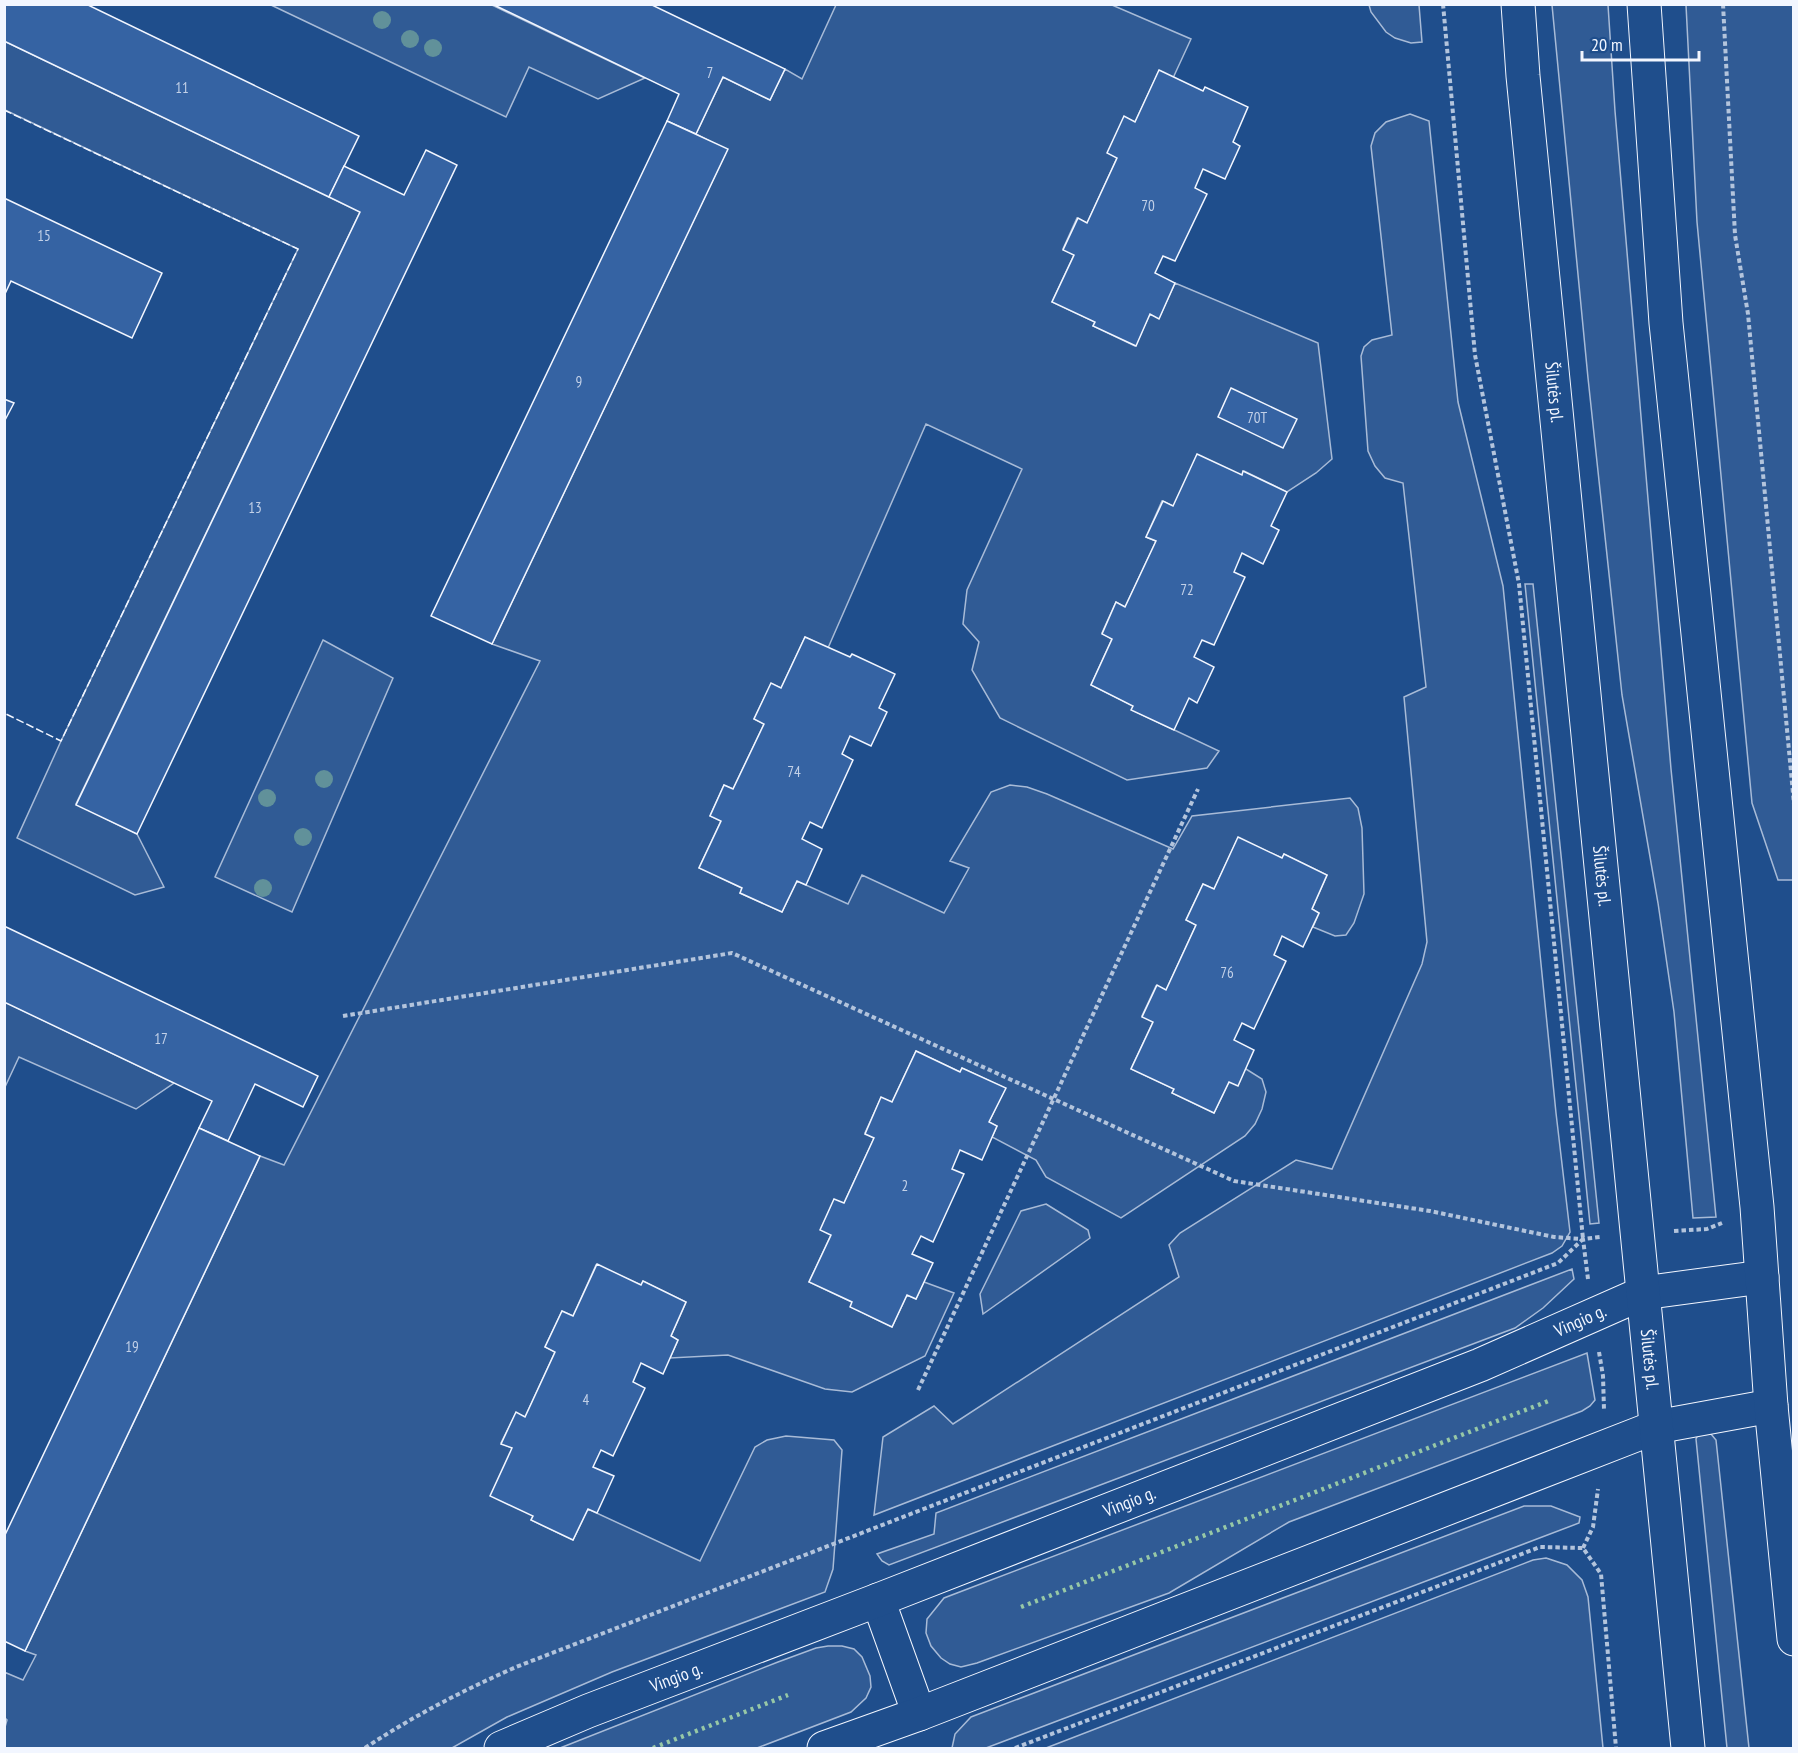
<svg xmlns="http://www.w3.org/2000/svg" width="1798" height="1753" font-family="'PT Sans Narrow',sans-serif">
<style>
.built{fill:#305b95;stroke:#a8bbd7;stroke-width:1.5}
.building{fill:#3563a3;stroke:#f2f6ff;stroke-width:1.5}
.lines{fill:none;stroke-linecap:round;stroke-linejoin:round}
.secondary-casing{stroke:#f2f6ff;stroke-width:35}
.primary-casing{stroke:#f2f6ff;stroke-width:35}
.path{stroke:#b3c4dc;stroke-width:4;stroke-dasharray:4.5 3;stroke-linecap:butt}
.secondary{stroke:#1f4e8c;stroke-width:33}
.primary{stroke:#1f4e8c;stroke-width:33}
.hedge{stroke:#97c8a6;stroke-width:4.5;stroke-dasharray:3 4.5;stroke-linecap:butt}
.fence{stroke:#f2f6ff;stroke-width:1.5;stroke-dasharray:8 3;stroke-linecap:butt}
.tree{fill:#61919a}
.labels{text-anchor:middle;stroke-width:4.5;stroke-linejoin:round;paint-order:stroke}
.number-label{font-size:15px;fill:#c3d1e8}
.street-label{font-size:18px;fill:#f2f6ff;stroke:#1f4e8c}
</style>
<rect width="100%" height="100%" fill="#1f4e8c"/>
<g class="built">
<path d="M271 5H492L645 78 598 99 529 67 506 117Z"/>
<path d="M836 5H1112L1191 39 1173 78 1159 71 1135 122 1124 117 1117 158 1087 223 1077 218 1063 249 1074 255 1052 302 1095 322 1093 326 1135 346 1150 314 1159 318 1175 283 1318 343 1332 459 1316 473 1287 492 1244 471 1242 475 1173 506 1162 501 1146 537 1156 541 1125 607 1116 602 1102 633 1112 639 1091 685 1133 706 1132 710 1219 751 1207 768 1127 780 1000 718 972 670 979 642 963 624 967 590 1022 469 926 424 828 648 805 637 781 688 771 684 754 719 764 724 733 789 724 785 710 816 721 821 699 868 742 888 740 893 782 912 797 881 848 904 862 875 944 913 969 868 950 861 991 792 1010 785 1027 787 1047 794 1173 849 1192 816 1350 798 1358 808 1362 828 1364 894 1354 923 1346 935 1335 936 1313 927 1319 913 1312 909 1327 875 1284 854 1282 858 1238 838 1214 889 1203 884 1186 920 1196 925 1166 990 1156 986 1142 1016 1153 1022 1131 1069 1174 1089 1172 1093 1214 1113 1229 1082 1246 1069 1262 1079 1266 1092 1262 1109 1255 1124 1245 1136 1121 1218 1046 1177 1036 1160 992 1137 997 1126 989 1122 1005 1088 962 1068 960 1072 916 1051 892 1102 881 1098 865 1133 874 1138 844 1203 821 1230 831 1235 809 1282 852 1302 851 1307 892 1327 907 1295 916 1299 924 1282 954 1293 925 1356 852 1392 825 1389 728 1355 670 1358 678 1340 671 1336 686 1302 643 1281 641 1285 596 1265 573 1316 562 1311 545 1347 555 1352 525 1417 516 1413 501 1443 512 1448 533 1516 531 1520 573 1540 588 1509 700 1561 755 1447 767 1440 786 1436 834 1440 842 1450 833 1569 825 1592 612 1672 507 1717 452 1748H5V1727L7 1720 5 1718 4 1672 23 1680 36 1655 25 1651 260 1156 284 1165 540 661 492 644 727 150 696 134 723 77 770 100 785 69 802 79Z"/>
<path d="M1369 5H1419L1422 42 1411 43 1395 38 1386 32 1371 12Z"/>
<path d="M1552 5H1608L1615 111 1671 769 1716 1217 1693 1218 1674 1012 1658 903 1622 695 1588 378Z"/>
<path d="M1686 5H1793V880H1778L1752 803 1697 222Z"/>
<path d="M4 41 360 212 76 804 137 834 164 887 135 895 17 838 61 741 298 249 5 110Z"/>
<path d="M1410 114 1429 121 1458 402 1503 586 1556 1113 1570 1232 1562 1246 1552 1253 874 1515 883 1437 934 1406 953 1424 1179 1277 1169 1245 1180 1233 1296 1160 1332 1169 1422 964 1427 942 1404 697 1426 687 1403 483 1385 478 1375 466 1368 451 1361 356 1364 347 1372 340 1392 335 1371 146 1375 133 1386 122Z"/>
<path d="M1525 584H1533L1599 1223 1590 1224Z"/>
<path d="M323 640 393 678 292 912 215 877Z"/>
<path d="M5 1002 174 1083 136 1109 19 1057 5 1087Z"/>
<path d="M1046 1204 1088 1230 1090 1238 983 1314 980 1294 1021 1211Z"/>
<path d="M1572 1269 1574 1279 1543 1308 1515 1328 889 1565 882 1561 877 1554 934 1534 936 1513Z"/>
<path d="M1587 1353 1595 1400 1590 1406 1582 1411 1289 1522 1169 1593 977 1663 961 1667 950 1664 941 1658 931 1646 926 1633 927 1619 944 1598Z"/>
<path d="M1711 1434 1716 1440 1749 1748H1727L1696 1439 1698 1435Z"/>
<path d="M1524 1506H1551L1580 1517 1579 1523 986 1748H952L955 1734 971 1717Z"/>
<path d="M1546 1558 1567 1565 1582 1580 1588 1597 1603 1748H1046L1533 1560Z"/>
<path d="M828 1646H842L854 1649 862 1657 870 1676 871 1687 866 1698 851 1712 757 1748H560L778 1662 816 1648Z"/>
</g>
<g class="building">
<path d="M4 4H86L359 136 329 197 4 41Z"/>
<path d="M492 4H650L785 69 770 100 723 77 696 134 667 121 679 94Z"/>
<path d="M1159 70 1203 91 1205 87 1248 107 1233 142 1240 146 1225 179 1203 169 1195 188 1207 194 1175 261 1163 256 1155 273 1175 283 1159 319 1150 314 1136 346 1093 326 1095 322 1052 302 1074 255 1063 250 1078 218 1087 223 1117 158 1107 153 1124 116 1135 122Z"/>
<path d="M667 121 728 149 492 644 431 616Z"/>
<path d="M426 150 457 165 137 834 76 805 360 212 329 197 344 166 404 195Z"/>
<path d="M4 198 162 273 132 338 11 281 4 296Z"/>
<path d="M1231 388 1297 419 1283 448 1218 417Z"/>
<path d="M4 399 14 403 4 422Z"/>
<path d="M1197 454 1242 475 1243 471 1287 492 1271 526 1279 530 1263 564 1242 553 1234 572 1245 577 1214 645 1202 640 1194 657 1214 667 1197 703 1189 698 1174 730 1131 710 1133 706 1091 685 1112 639 1102 634 1116 602 1125 607 1156 541 1146 537 1163 501 1173 506Z"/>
<path d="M805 637 850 657 852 654 895 674 879 708 887 712 871 746 850 736 842 754 853 760 822 828 810 822 802 839 822 849 806 885 797 881 782 912 740 893 742 888 699 868 721 821 710 816 724 785 733 789 764 724 754 719 771 683 781 688Z"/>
<path d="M1238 837 1282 858 1284 854 1327 875 1312 909 1319 913 1303 947 1282 936 1274 955 1286 961 1254 1029 1242 1023 1234 1040 1254 1050 1238 1086 1229 1082 1214 1113 1172 1093 1174 1089 1131 1069 1153 1022 1142 1017 1157 985 1166 990 1196 925 1186 920 1203 884 1214 889Z"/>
<path d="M4 926 318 1076 303 1107 255 1084 228 1141 199 1128 212 1101 4 1002Z"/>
<path d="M916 1051 960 1072 962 1068 1006 1088 989 1122 997 1126 982 1160 960 1150 952 1169 964 1174 933 1242 921 1236 912 1254 933 1263 916 1299 907 1295 892 1327 850 1307 852 1302 809 1282 831 1235 820 1230 834 1199 844 1203 874 1138 865 1134 881 1097 892 1102Z"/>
<path d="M199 1128 260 1156 25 1651 4 1641V1537Z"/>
<path d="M597 1264 641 1285 643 1281 686 1302 671 1336 678 1340 663 1374 641 1363 633 1382 645 1388 613 1456 601 1450 593 1467 614 1476 597 1513 588 1509 573 1540 531 1520 533 1516 490 1496 512 1448 501 1444 516 1412 525 1417 555 1352 545 1347 562 1311 573 1316Z"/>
</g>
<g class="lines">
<defs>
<g id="secondary">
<path d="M878 1600 919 1714"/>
<path id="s1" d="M501 1748 588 1711 878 1600 1480 1365 1643 1293 1762 1277"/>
<path d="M824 1748 919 1714 1656 1427 1771 1406"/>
</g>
<g id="primary">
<path id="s2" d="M1518 4 1523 76 1688 1748"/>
<path d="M1644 4 1666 323 1757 1207 1771 1406 1794 1639"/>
</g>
</defs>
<use href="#secondary" class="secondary-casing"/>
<use href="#primary" class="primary-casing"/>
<g class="path">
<path d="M1443 4 1475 355 1519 584 1583 1239"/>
<path d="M1723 4 1735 235 1748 314 1794 804"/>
<path d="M343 1016 732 953 1234 1181 1430 1211 1554 1237 1582 1239"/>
<path d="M1674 1231 1707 1229 1722 1223"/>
<path d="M1588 1279 1583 1239 1600 1237"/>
<path d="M1599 1352 1603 1376 1604 1410"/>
<path d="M918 1390 1198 789"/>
<path d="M1583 1548 1593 1527 1598 1489"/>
<path d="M365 1748C415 1715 462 1691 516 1667L1558 1263 1583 1239"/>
<path d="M1015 1748 1540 1547 1583 1548 1601 1574 1616 1748"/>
</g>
<use href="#secondary" class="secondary"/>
<use href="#primary" class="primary"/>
<g class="hedge">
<path d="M1021 1607 1551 1400"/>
<path d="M653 1748 788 1695"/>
</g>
<path class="fence" d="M4 110 298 249 61 741 4 713"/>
</g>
<g class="tree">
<circle cx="382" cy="20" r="9"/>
<circle cx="410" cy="39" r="9"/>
<circle cx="433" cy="48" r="9"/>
<circle cx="324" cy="779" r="9"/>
<circle cx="267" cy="798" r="9"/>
<circle cx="303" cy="837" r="9"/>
<circle cx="263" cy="888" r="9"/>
</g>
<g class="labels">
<g class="number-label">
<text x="710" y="78">7</text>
<text x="182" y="93">11</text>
<text x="1148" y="211">70</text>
<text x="44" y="241">15</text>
<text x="579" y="387">9</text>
<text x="1257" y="423">70T</text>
<text x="255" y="513">13</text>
<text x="1187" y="595">72</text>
<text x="794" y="777">74</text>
<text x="1227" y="978">76</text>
<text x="161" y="1044">17</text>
<text x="905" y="1191">2</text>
<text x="132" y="1352">19</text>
<text x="586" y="1405">4</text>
</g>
<g class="street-label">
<text dy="6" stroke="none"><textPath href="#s2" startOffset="390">Šilutės pl.</textPath></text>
<text dy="6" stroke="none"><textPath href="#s2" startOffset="876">Šilutės pl.</textPath></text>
<text dy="6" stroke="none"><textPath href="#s1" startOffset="1161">Vingio g.</textPath></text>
<text dy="6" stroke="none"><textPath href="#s2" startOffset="1362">Šilutės pl.</textPath></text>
<text dy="6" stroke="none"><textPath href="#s1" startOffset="675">Vingio g.</textPath></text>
<text dy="6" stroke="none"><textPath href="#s1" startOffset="189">Vingio g.</textPath></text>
</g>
</g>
<rect width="1798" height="1753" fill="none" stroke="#f2f6ff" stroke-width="12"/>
<path d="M1582 51v9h117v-9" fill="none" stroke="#f2f6ff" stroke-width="3"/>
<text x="1591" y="51" font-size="18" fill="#f2f6ff" stroke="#1f4e8c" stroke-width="4.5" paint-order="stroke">20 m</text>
</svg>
